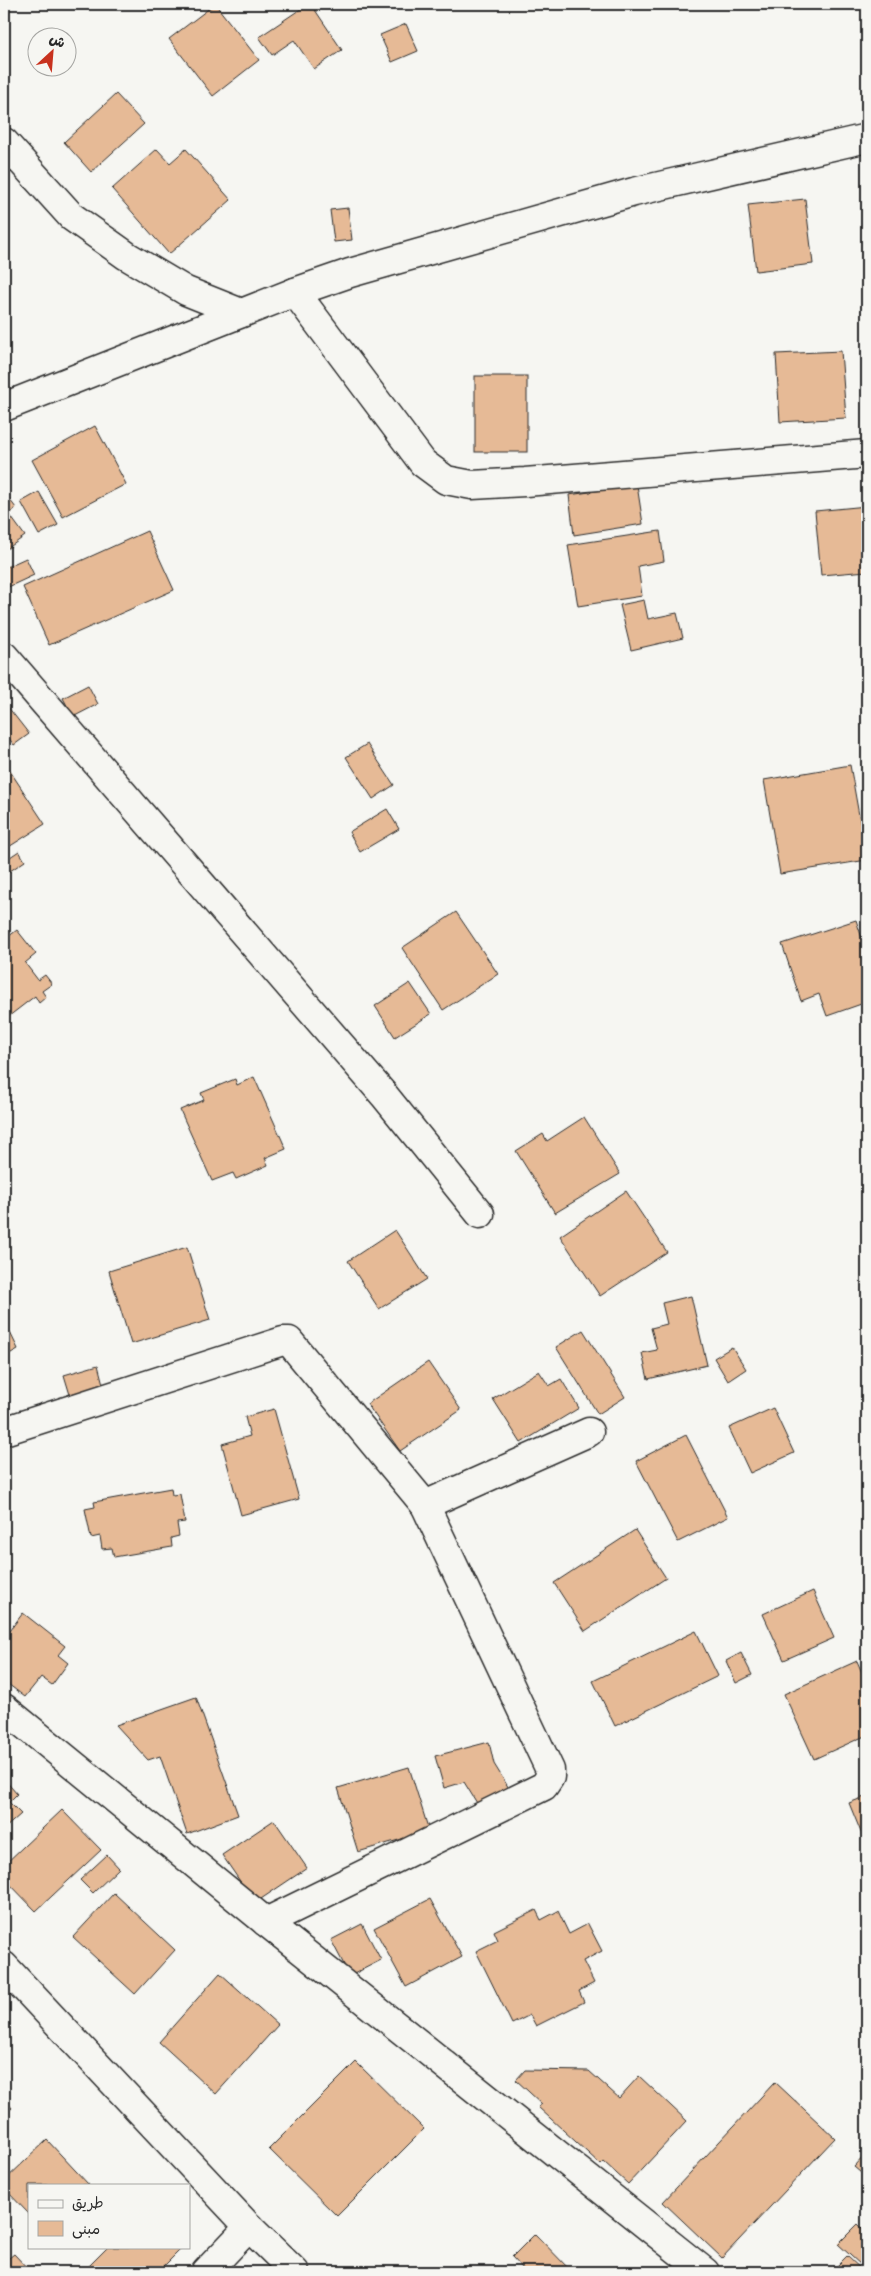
<svg xmlns="http://www.w3.org/2000/svg" width="871" height="2276" font-family="'Playpen Sans','Playpen Sans Arabic',sans-serif">
<style>
.building{fill:#e6ba96;stroke:#2b2b2b}
.lines{fill:none;stroke-linecap:round;stroke-linejoin:round}
.minor-casing{stroke:#2b2b2b;stroke-width:31}
.minor{stroke:#f6f6f2;stroke-width:28}
</style>
<rect width="100%" height="100%" fill="#f6f6f2"/>
<filter id="ink" filterUnits="userSpaceOnUse"><feTurbulence type="fractalNoise" baseFrequency=".02" numOctaves="2"/><feDisplacementMap in="SourceGraphic" scale="10" xChannelSelector="R" yChannelSelector="G"/><feConvolveMatrix kernelMatrix="1 2 1 2 8 2 1 2 1" color-interpolation-filters="sRGB"/></filter>
<g filter="url(#ink)">
<g class="building">
<path d="M215 4 259 60 213 96 169 39Z"/>
<path d="M308 4H311L342 50 314 69 294 40 272 55 259 37Z"/>
<path d="M406 24 418 51 392 62 380 35Z"/>
<path d="M116 94 144 124 91 172 64 142Z"/>
<path d="M157 149 170 163 186 149 231 200 169 254 112 189Z"/>
<path d="M805 199 813 264 756 271 748 205Z"/>
<path d="M348 208 352 240 334 242 330 210Z"/>
<path d="M841 351 846 418 780 422 776 354Z"/>
<rect x="475" y="376" width="52" height="76"/>
<path d="M95 426 126 484 63 517 32 460Z"/>
<path d="M637 485 643 524 574 535 569 495Z"/>
<path d="M4 492 16 508 9 514 25 536 4 551Z"/>
<path d="M39 492 58 525 39 535 21 502Z"/>
<path d="M867 506V571L821 575 815 511Z"/>
<path d="M147 531 174 590 49 645 23 587Z"/>
<path d="M660 531 664 561 638 566 642 596 578 606 568 545Z"/>
<path d="M26 558 34 575 4 589V568Z"/>
<path d="M644 600 648 619 677 613 683 638 631 650 620 605Z"/>
<path d="M88 685 98 704 73 717 63 698Z"/>
<path d="M4 702 29 734 14 745 4 732Z"/>
<path d="M367 744 394 785 373 799 346 757Z"/>
<path d="M4 762 45 824 4 850Z"/>
<path d="M850 765 867 860 780 874 764 780Z"/>
<path d="M387 809 399 829 360 852 349 832Z"/>
<path d="M19 851 25 861 4 875V861Z"/>
<path d="M456 912 498 974 443 1010 402 948Z"/>
<path d="M856 920 864 944 867 942V1002L827 1016 819 994 801 1001 782 944Z"/>
<path d="M17 930 36 954 25 963 38 980 45 975 52 984 42 991 46 997 39 1003 35 996 4 1020V940Z"/>
<path d="M410 983 431 1014 395 1037 375 1006Z"/>
<path d="M254 1077 286 1149 265 1158 268 1165 236 1179 233 1173 212 1181 180 1110 204 1100 201 1093 235 1079 237 1085Z"/>
<path d="M584 1117 620 1174 555 1213 516 1151 543 1134 547 1141Z"/>
<path d="M626 1191 667 1252 600 1296 560 1236Z"/>
<path d="M395 1230 427 1279 379 1309 348 1261Z"/>
<path d="M187 1247 210 1320 131 1344 109 1271Z"/>
<path d="M691 1296 707 1365 648 1379 642 1353 657 1350 651 1328 667 1324 662 1303Z"/>
<path d="M4 1320 18 1349 4 1357Z"/>
<path d="M583 1330 625 1397 598 1414 556 1347Z"/>
<path d="M732 1347 746 1369 728 1381 714 1358Z"/>
<path d="M428 1362 461 1410 400 1451 367 1404Z"/>
<path d="M98 1365 104 1388 71 1398 64 1375Z"/>
<path d="M539 1371 549 1386 561 1379 579 1408 521 1443 493 1399Z"/>
<path d="M773 1408 794 1453 750 1473 729 1428Z"/>
<path d="M274 1409 299 1499 241 1515 222 1444 250 1436 245 1417Z"/>
<path d="M686 1435 728 1517 678 1542 636 1461Z"/>
<path d="M171 1488 172 1495 180 1494 185 1522 177 1523 179 1536 171 1538 172 1547 114 1557 112 1548 102 1549 100 1536 91 1538 85 1509 95 1507 94 1502Z"/>
<path d="M635 1530 666 1578 585 1631 554 1583Z"/>
<path d="M813 1591 834 1638 784 1660 763 1614Z"/>
<path d="M23 1613 65 1646 58 1655 68 1663 52 1685 41 1677 25 1697 4 1681V1638Z"/>
<path d="M696 1631 718 1676 615 1726 593 1681Z"/>
<path d="M741 1653 752 1675 736 1683 726 1661Z"/>
<path d="M857 1661 867 1684V1735L814 1759 784 1694Z"/>
<path d="M196 1697 238 1815 187 1834 160 1756 148 1760 116 1725Z"/>
<path d="M489 1742 494 1764 510 1790 480 1808 464 1782 444 1788 435 1756Z"/>
<path d="M409 1767 429 1831 358 1852 338 1788Z"/>
<path d="M4 1779 17 1794 9 1802 21 1814 4 1829Z"/>
<path d="M867 1796V1847L849 1803Z"/>
<path d="M62 1810 101 1850 36 1911 4 1878V1865Z"/>
<path d="M274 1820 307 1868 255 1903 222 1855Z"/>
<path d="M107 1855 119 1868 93 1893 80 1880Z"/>
<path d="M114 1893 175 1950 135 1994 73 1937Z"/>
<path d="M430 1899 462 1957 406 1987 374 1928Z"/>
<path d="M536 1910 541 1920 558 1911 569 1934 588 1924 602 1951 583 1961 594 1983 579 1991 584 2002 536 2026 530 2015 512 2024 476 1951 498 1940 494 1931Z"/>
<path d="M362 1924 381 1960 350 1976 331 1940Z"/>
<path d="M220 1973 278 2025 216 2094 159 2042Z"/>
<path d="M356 2062 424 2129 337 2216 269 2149Z"/>
<path d="M525 2070 589 2071 619 2098 639 2076 687 2121 628 2184 604 2162 601 2165 538 2107 542 2104 516 2080Z"/>
<path d="M775 2082 835 2138 722 2258 663 2202Z"/>
<path d="M4 2099 12 2108 4 2116Z"/>
<path d="M47 2140 89 2185H29V2214L4 2188V2181Z"/>
<path d="M867 2153V2178L854 2167Z"/>
<path d="M858 2224 867 2233V2261L862 2266 838 2244Z"/>
<path d="M535 2234 572 2272H526L512 2257Z"/>
<path d="M108 2247H183L158 2272H83Z"/>
<path d="M14 2254 31 2272H4V2262Z"/>
<path d="M847 2256 864 2272H831Z"/>
</g>
<g class="lines">
<defs>
<g id="minor">
<path d="M4 142 72 217 127 256 186 291 241 313"/>
<path d="M295 292 423 463 446 480 472 485 525 482 867 454"/>
<path d="M4 407 295 292 350 273 634 192 867 138"/>
<path d="M4 656 384 1095 480 1214"/>
<path d="M4 1431 283 1341H289L425 1505 550 1770V1777L544 1786 266 1922"/>
<path d="M425 1505 589 1432"/>
<path d="M4 1708 266 1922 705 2272"/>
<path d="M4 1966 249 2227 295 2272"/>
<path d="M206 2272 249 2227"/>
</g>
</defs>
<use href="#minor" class="minor-casing"/>
<use href="#minor" class="minor"/>
</g>
</g>
<rect width="871" height="2276" fill="none" stroke="#f6f6f2" stroke-width="20"/>
<rect x="10" y="10" width="851" height="2256" fill="none" stroke="#2b2b2b" stroke-width="2" filter="url(#ink)"/>
<rect x="28" y="2184" width="162" height="65" fill="#f6f6f2" stroke="#a5a5a2"/>
<rect x="38" y="2200" width="25" height="8" fill="#f6f6f2" stroke="#a5a5a2"/>
<text x="72" y="2208" font-size="15" fill="#2b2b2b">طريق</text>
<rect x="38" y="2221" width="25" height="15" fill="#e6ba96" stroke="#a5a5a2"/>
<text x="72" y="2234" font-size="15" fill="#2b2b2b">مبنى</text>
<g transform="translate(52 52) rotate(26)"><circle r="24" fill="#f6f6f2" stroke="#a5a5a2"/>
<path d="M0-4L9 19L0 12L-9 19Z" fill="#c8321e"/>
<text y="-8" font-size="14" font-weight="bold" text-anchor="middle" fill="#2b2b2b">ش</text>
</g>
</svg>
